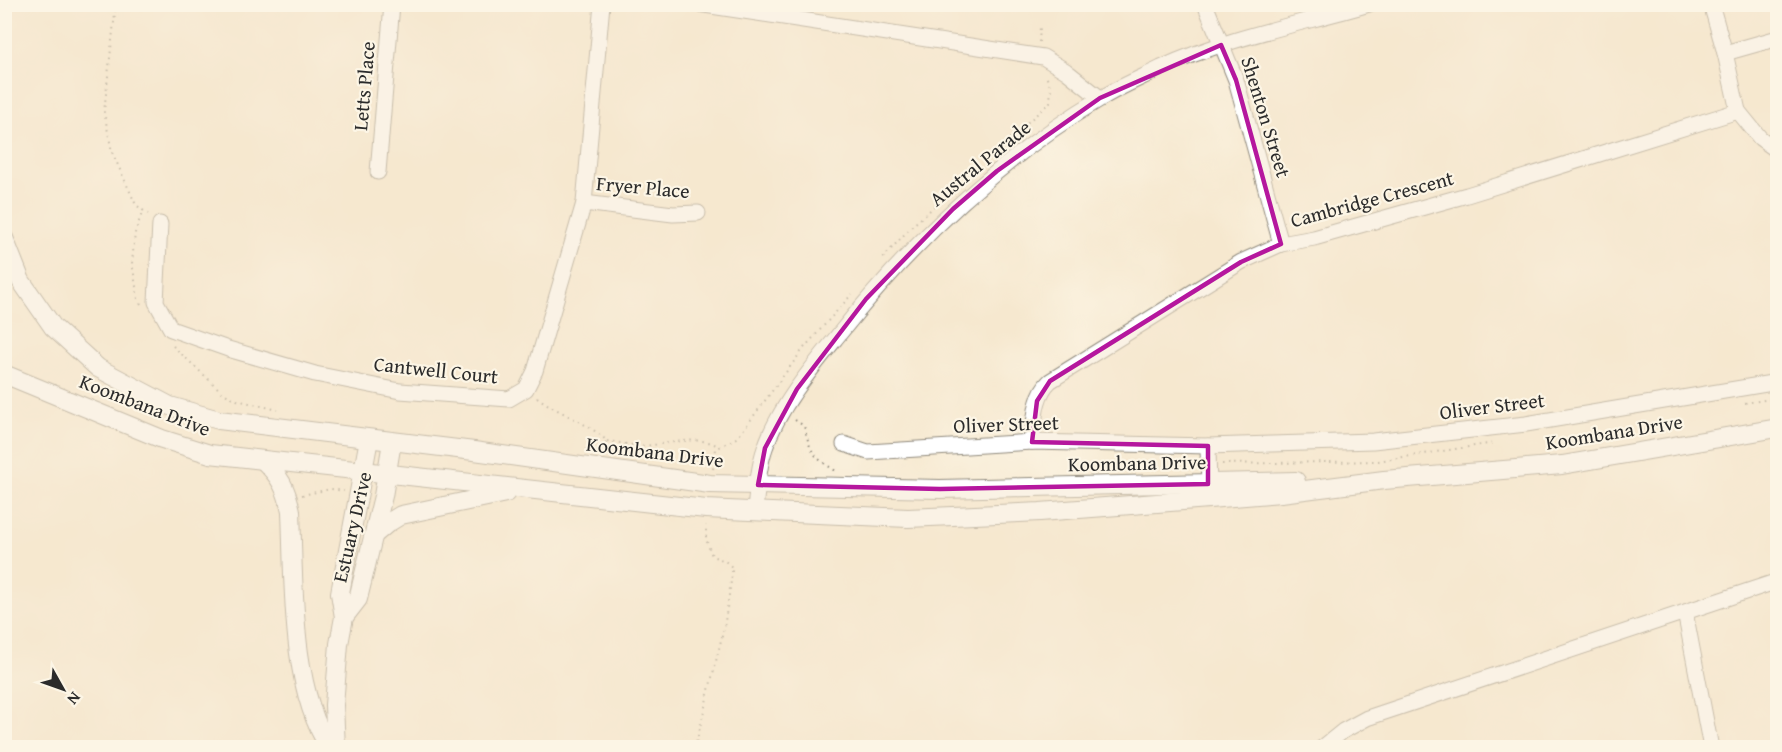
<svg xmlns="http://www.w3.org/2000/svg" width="1782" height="752" font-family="'Gentium Book Plus',serif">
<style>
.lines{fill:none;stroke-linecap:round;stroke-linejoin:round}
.minor-casing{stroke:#908a7d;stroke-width:17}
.major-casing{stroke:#908a7d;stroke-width:20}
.path{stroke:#908a7d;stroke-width:2;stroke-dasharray:1.5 4.5;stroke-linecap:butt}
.minor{stroke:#fff;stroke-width:15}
.major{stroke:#fff;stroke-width:18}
.marked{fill:none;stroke:#b5179e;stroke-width:4.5;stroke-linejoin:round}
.labels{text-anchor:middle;stroke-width:4.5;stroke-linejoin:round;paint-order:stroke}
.street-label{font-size:20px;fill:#2b2b2b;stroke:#fcf5e5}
</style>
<rect width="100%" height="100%" fill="#fcf5e5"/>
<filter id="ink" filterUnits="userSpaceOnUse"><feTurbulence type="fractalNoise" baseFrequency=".0167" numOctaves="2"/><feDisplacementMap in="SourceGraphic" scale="12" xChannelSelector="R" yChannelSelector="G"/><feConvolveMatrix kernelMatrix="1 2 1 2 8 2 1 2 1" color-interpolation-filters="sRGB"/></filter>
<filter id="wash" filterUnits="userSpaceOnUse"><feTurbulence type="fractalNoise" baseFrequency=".008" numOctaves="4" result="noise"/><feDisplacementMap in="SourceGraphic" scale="24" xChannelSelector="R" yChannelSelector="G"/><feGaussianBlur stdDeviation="1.35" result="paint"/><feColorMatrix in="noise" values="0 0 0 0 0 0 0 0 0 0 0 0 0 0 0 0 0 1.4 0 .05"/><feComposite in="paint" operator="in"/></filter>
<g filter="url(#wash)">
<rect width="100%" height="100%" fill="#f6e8cf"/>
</g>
<g filter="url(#ink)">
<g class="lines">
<defs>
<g id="minor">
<path d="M698 4 1043 57 1066 71 1100 98"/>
<path d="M1205 4 1236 80 1281 244"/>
<path d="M1711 4 1725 53 1738 111"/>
<path d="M1725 53 1778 38"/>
<path d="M378 172 392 4"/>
<path d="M584 203 673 214 698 213"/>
<path d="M160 224 156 302 171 329 228 349 315 374 400 391 509 399 526 389 535 371 584 203 602 4"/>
<path d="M1032 442C1035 421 1034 396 1050 381L1241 262 1281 244 1314 238 1467 195 1738 111 1760 138 1778 151"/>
<path d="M844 444 868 452 1032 442 1208 446 1373 441 1526 424 1778 382"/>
<path d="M1208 446 1209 493"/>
<path d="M755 511C757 491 758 468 765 448 778 409 810 370 836 338 910 245 997 160 1100 99 1119 87 1141 78 1161 68 1226 38 1300 24 1369 4"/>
<path d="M1685 612 1711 748"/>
<path d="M1322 748 1343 731 1367 718 1778 581"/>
</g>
<g id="major">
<path d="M4 238 21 281 53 327 98 368 170 406 219 420 474 451 710 484 940 489 1296 481"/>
<path d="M4 374 162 439 210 454 706 509 908 518 1040 512 1209 499 1281 493 1384 480 1562 465 1778 428"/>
<path d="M263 460C280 477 286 487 291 511 294 581 290 689 330 748"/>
<path d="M375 534 388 523 401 515 506 493"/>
<path d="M344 617 358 599 383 496 392 442"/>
<path d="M336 748 334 705 339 644 344 617 340 593 369 439"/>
</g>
</defs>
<use href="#minor" class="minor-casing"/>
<use href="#major" class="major-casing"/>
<g class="path">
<path d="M116 4 104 112 112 152 136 205 148 214"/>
<path d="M1039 42 1040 27"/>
<path d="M983 163 1050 102 1051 88 1046 76"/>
<path d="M883 258 911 227 938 203"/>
<path d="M141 304 138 299 132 262 135 233 143 210"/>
<path d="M173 346 223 393 237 400 278 410"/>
<path d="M537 397C559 414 586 421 607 441L598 451 584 449"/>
<path d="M1745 403 1778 398"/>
<path d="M795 420 804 426C811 453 812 456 836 471"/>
<path d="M607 441C618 442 629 445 640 446 662 446 701 433 719 447"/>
<path d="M1222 464 1378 461 1494 443"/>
<path d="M713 469 716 449 738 437 804 348 852 294"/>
<path d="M302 495 331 489 344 491"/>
<path d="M695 748 724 628 732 575V567L725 561 712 556 706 539V525"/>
</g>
<use href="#minor" class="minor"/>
<use href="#major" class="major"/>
</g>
</g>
<path d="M0 0H1782V752H0ZM1221 45 1236 80 1281 244 1241 262 1050 381 1037 401 1032 442 1208 446V484L940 489 758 485 765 448 797 389 866 299 953 209 997 171 1100 98Z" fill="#f6e8cf" fill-opacity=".55" fill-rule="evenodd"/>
<path class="marked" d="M1221 45 1236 80 1281 244 1241 262 1050 381 1037 401 1032 442 1208 446V484L940 489 758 485 765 448 797 389 866 299 953 209 997 171 1100 98Z"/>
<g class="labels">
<g class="street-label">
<text transform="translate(364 86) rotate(-85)" y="7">Letts Place</text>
<text transform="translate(1266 117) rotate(73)" y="7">Shenton Street</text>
<text transform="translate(980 163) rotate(-39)" y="7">Austral Parade</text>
<text transform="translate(643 187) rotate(5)" y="7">Fryer Place</text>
<text transform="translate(1372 199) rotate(-15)" y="7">Cambridge Crescent</text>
<text transform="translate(436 370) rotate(6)" y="7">Cantwell Court</text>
<text transform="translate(145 405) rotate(21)" y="7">Koombana Drive</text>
<text transform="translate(1492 406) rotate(-7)" y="7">Oliver Street</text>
<text transform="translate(1006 424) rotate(-2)" y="7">Oliver Street</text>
<text transform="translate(1614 432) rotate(-9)" y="7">Koombana Drive</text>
<text transform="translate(655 452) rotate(7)" y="7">Koombana Drive</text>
<text transform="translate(1137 463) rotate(-1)" y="7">Koombana Drive</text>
<text transform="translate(352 527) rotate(-77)" y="7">Estuary Drive</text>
</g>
</g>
<rect width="1782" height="752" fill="none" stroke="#fcf5e5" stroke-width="24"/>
<g transform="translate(63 689) rotate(130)" stroke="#fcf5e5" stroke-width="4.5" paint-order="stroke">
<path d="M0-4.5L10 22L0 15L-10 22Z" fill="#2b2b2b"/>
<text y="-9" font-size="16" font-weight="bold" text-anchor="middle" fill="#2b2b2b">N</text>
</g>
</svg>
